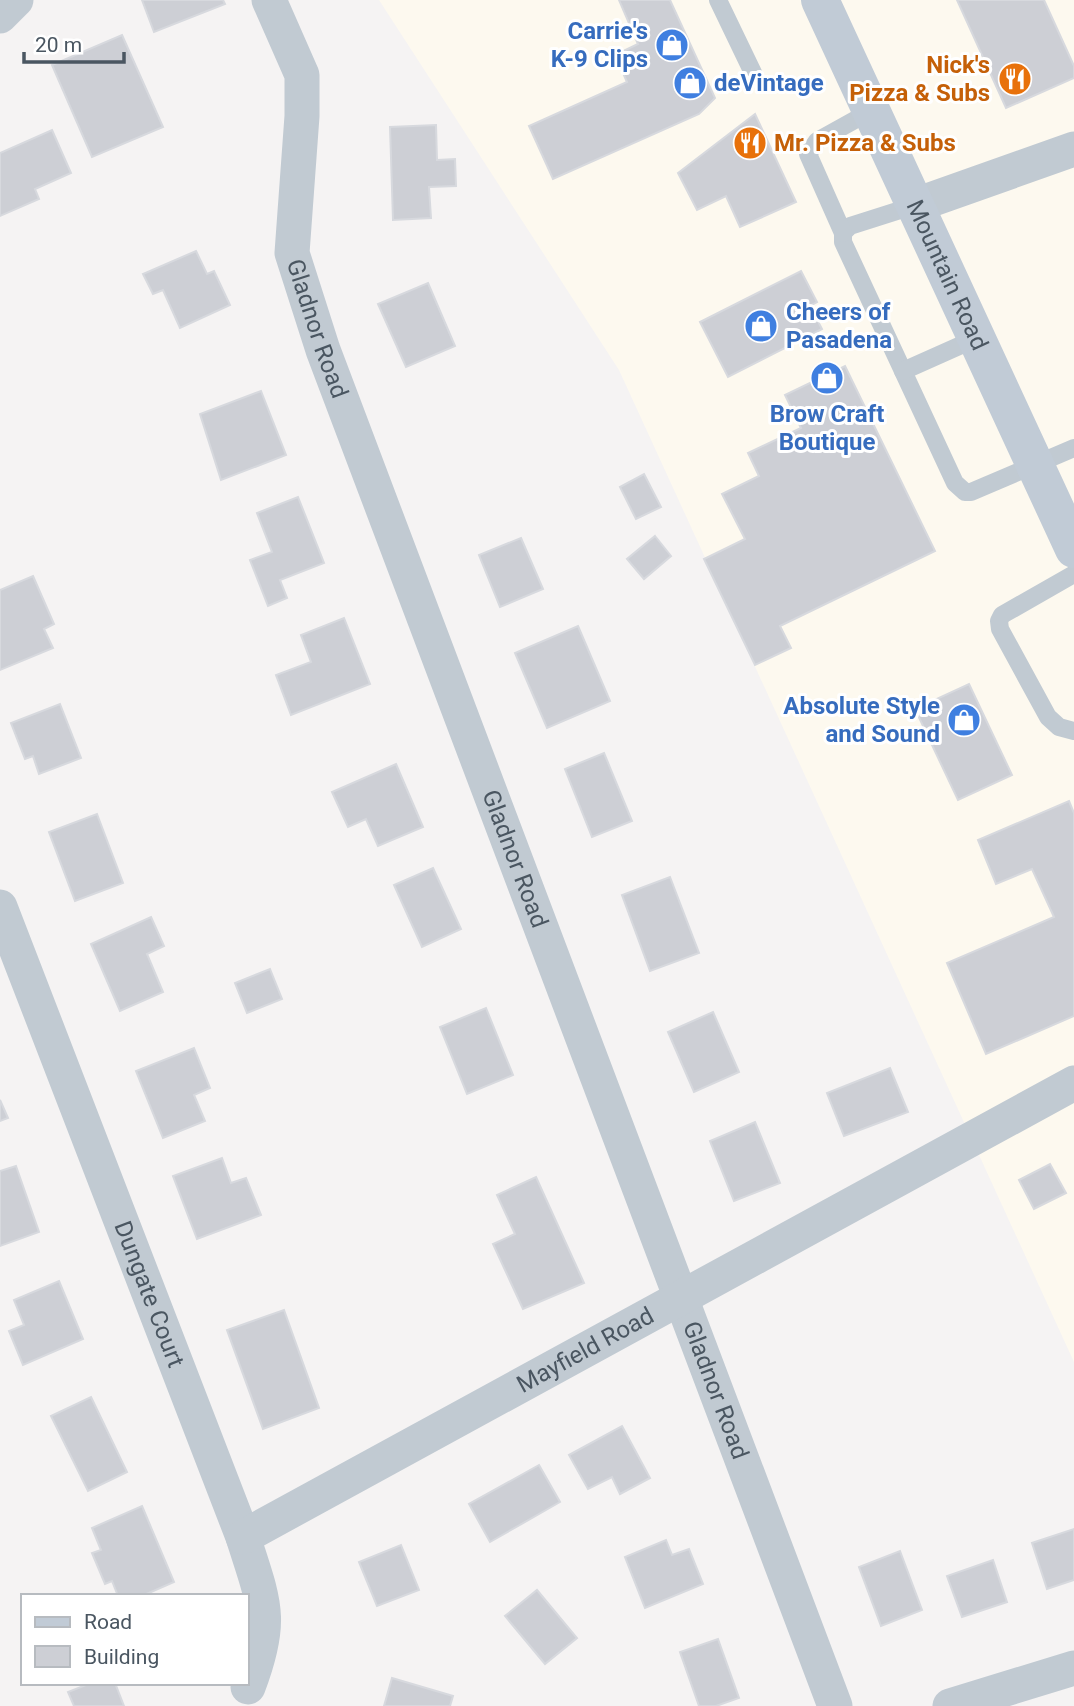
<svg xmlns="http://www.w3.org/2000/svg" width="1074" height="1706" font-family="Roboto,sans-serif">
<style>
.commercial{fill:#fdf9ef}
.building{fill:#cdcfd5;stroke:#d7d9de;stroke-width:2}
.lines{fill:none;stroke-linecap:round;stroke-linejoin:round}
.lane{stroke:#c1cad2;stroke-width:18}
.street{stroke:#c1cad2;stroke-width:35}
.secondary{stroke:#c1cbd6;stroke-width:38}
.labels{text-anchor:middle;stroke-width:6;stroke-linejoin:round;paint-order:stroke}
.shop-label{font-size:24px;font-weight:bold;fill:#366cbe;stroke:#fff;text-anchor:end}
.food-label{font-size:24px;font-weight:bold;fill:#c56008;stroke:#fff;text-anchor:end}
.street-label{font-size:24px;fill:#4a5661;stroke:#fff}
</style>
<rect width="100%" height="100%" fill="#f5f3f3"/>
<path class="commercial" d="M379 0H1074V1362L619 370Z"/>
<g class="building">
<path d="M142 0H223L225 4 154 32Z"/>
<path d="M619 0H670L715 98 699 114 553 179 529 126 627 82 615 55 638 44Z"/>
<path d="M957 0H1044L1074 66V78L1006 108Z"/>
<path d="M122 35 163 127 92 157 52 65Z"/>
<path d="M755 114 796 202 740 227 726 196 697 210 678 173Z"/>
<path d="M436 125 437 160 455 159 456 186 429 187 431 218 393 220 390 127Z"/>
<path d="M52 130 71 173 35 189 39 199 0 216V153Z"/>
<path d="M196 251 207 274 214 271 230 305 180 328 163 290 153 294 143 274Z"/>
<path d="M801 271 817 302 810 306 822 329 728 377 700 322Z"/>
<path d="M428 283 455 346 406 367 378 304Z"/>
<path d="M845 366 935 551 780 626 791 648 755 665 704 559 745 539 722 494 759 476 748 453 801 428 785 395Z"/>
<path d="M261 391 286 455 221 480 200 414Z"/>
<path d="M644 474 661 507 636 519 620 487Z"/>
<path d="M298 497 324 563 280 580 287 598 268 606 250 560 272 552 257 513Z"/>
<path d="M655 536 671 556 644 579 627 559Z"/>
<path d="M521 538 543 589 500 607 479 555Z"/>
<path d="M33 576 54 624 44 629 53 648 0 670V590Z"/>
<path d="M344 618 370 684 291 715 276 675 311 662 301 635Z"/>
<path d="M578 626 610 701 547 728 515 653Z"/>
<path d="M969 684 1012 775 958 800 915 709Z"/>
<path d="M60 704 81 758 39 774 33 756 25 759 11 723Z"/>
<path d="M604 753 632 821 592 837 565 769Z"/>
<path d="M396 764 423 827 378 846 366 819 348 827 332 792Z"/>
<path d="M1069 801 1074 813V1016L986 1054 947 963 1054 917 1032 869 996 884 978 840Z"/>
<path d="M97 814 123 883 75 901 49 832Z"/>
<path d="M433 868 461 929 422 947 394 885Z"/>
<path d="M670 877 699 953 650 971 622 895Z"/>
<path d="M151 917 164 946 147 954 163 992 120 1011 91 944Z"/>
<path d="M270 969 282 999 247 1013 235 983Z"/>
<path d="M486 1008 513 1075 467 1094 440 1027Z"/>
<path d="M713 1012 739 1072 694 1092 668 1032Z"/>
<path d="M194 1048 210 1088 194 1095 205 1121 163 1138 136 1071Z"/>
<path d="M890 1068 908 1112 844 1136 827 1093Z"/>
<path d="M0 1100 8 1118 0 1121Z"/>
<path d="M755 1122 780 1183 734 1201 710 1141Z"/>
<path d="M222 1158 231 1183 246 1178 261 1215 197 1239 173 1176Z"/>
<path d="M1050 1164 1066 1193 1034 1209 1019 1180Z"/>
<path d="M16 1166 39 1232 0 1246V1171Z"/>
<path d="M536 1177 584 1283 523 1309 493 1244 515 1234 497 1195Z"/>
<path d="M59 1281 83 1339 23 1365 9 1331 24 1325 14 1300Z"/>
<path d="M284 1310 319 1408 263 1429 227 1330Z"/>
<path d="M91 1397 127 1472 88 1491 51 1416Z"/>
<path d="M622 1426 650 1478 620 1494 612 1477 588 1489 569 1455Z"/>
<path d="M539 1465 560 1502 490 1542 469 1504Z"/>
<path d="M142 1506 174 1582 142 1596H118L112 1581 105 1584 92 1553 101 1550 92 1528Z"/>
<path d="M1074 1529V1580L1047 1589 1032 1543Z"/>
<path d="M666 1540 672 1555 689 1549 703 1584 645 1608 625 1557Z"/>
<path d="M401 1545 419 1590 377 1606 359 1562Z"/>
<path d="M900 1551 922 1610 881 1626 859 1567Z"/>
<path d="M993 1560 1007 1602 962 1617 947 1576Z"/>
<path d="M537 1590 577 1638 545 1664 505 1616Z"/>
<path d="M718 1639 739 1698 716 1706H699L680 1652Z"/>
<path d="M392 1678 453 1696 450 1706H384Z"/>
<path d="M91 1683H115L124 1706H74L68 1692Z"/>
</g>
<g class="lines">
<g class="lane">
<path d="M718 0 755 77"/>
<path d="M916 205 850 226 843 233V242L955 483 965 492H971L1074 448"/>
<path d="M843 233 808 154 817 141 871 111"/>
<path d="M903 371 977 338"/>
<path d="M1074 574 1002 615 999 621 1000 629 1048 717 1059 727 1074 731"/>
</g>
<g class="street">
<path id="s1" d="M269 0 302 75V116L292 253 323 350 835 1706"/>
<path d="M0 16 16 0"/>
<path d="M916 205 1074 149"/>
<path id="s2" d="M0 907 243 1537C264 1603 274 1619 248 1687"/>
<path id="s3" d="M243 1537 1074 1083"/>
<path d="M950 1706 1074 1668"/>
</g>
<path class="secondary" id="s4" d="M820 0 1074 549"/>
</g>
<defs>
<symbol id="shop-disc" viewBox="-11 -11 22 22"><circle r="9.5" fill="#3f7fe0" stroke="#fff"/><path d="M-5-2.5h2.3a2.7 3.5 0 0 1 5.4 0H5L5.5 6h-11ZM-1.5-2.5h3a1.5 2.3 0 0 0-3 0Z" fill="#fff"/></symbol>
<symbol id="restaurant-disc" viewBox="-11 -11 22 22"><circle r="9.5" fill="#e8710a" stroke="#fff"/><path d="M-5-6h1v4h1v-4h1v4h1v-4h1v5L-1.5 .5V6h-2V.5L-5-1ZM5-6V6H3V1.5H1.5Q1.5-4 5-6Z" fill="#fff"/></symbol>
</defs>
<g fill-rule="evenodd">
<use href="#shop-disc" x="653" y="26" width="38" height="38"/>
<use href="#restaurant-disc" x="996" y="60" width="38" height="38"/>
<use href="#shop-disc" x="671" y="64" width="38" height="38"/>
<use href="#restaurant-disc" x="731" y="124" width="38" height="38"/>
<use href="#shop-disc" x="742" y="307" width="38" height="38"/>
<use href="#shop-disc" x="808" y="359" width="38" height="38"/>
<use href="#shop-disc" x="945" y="701" width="38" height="38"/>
</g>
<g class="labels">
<g class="shop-label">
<text x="648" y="39">Carrie's<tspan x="648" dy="28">K-9 Clips</tspan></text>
<text x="714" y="91" text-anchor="start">deVintage</text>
<text x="786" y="320" text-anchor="start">Cheers of<tspan x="786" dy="28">Pasadena</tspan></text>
<text x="827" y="422" text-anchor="middle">Brow Craft<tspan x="827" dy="28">Boutique</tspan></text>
<text x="940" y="714">Absolute Style<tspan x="940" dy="28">and Sound</tspan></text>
</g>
<g class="food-label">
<text x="990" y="73">Nick's<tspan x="990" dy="28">Pizza &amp; Subs</tspan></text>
<text x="774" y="151" text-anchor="start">Mr. Pizza &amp; Subs</text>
</g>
<g class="street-label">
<text dy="8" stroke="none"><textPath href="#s4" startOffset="303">Mountain Road</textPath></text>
<text dy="8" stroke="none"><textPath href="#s1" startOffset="340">Gladnor Road</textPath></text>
<text dy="8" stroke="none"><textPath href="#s1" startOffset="906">Gladnor Road</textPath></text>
<text dy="8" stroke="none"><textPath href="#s2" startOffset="415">Dungate Court</textPath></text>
<text dy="8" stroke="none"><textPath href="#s3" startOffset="390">Mayfield Road</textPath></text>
<text dy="8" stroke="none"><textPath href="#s1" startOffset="1474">Gladnor Road</textPath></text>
</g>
</g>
<rect x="21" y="1594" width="228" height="91" fill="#ffffff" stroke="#b7bbc0" stroke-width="2"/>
<rect x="35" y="1617" width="35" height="10" fill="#c1cbd6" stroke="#b7bbc0" stroke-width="2"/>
<text x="84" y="1629" font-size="21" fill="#4a5661">Road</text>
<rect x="35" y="1646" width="35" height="21" fill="#cdcfd5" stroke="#b7bbc0" stroke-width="2"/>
<text x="84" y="1664" font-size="21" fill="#4a5661">Building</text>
<path d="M24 52v10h100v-10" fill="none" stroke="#4a5661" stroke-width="3.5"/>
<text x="35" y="52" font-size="21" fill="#4a5661" stroke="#ffffff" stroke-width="5" paint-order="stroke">20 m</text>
</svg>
